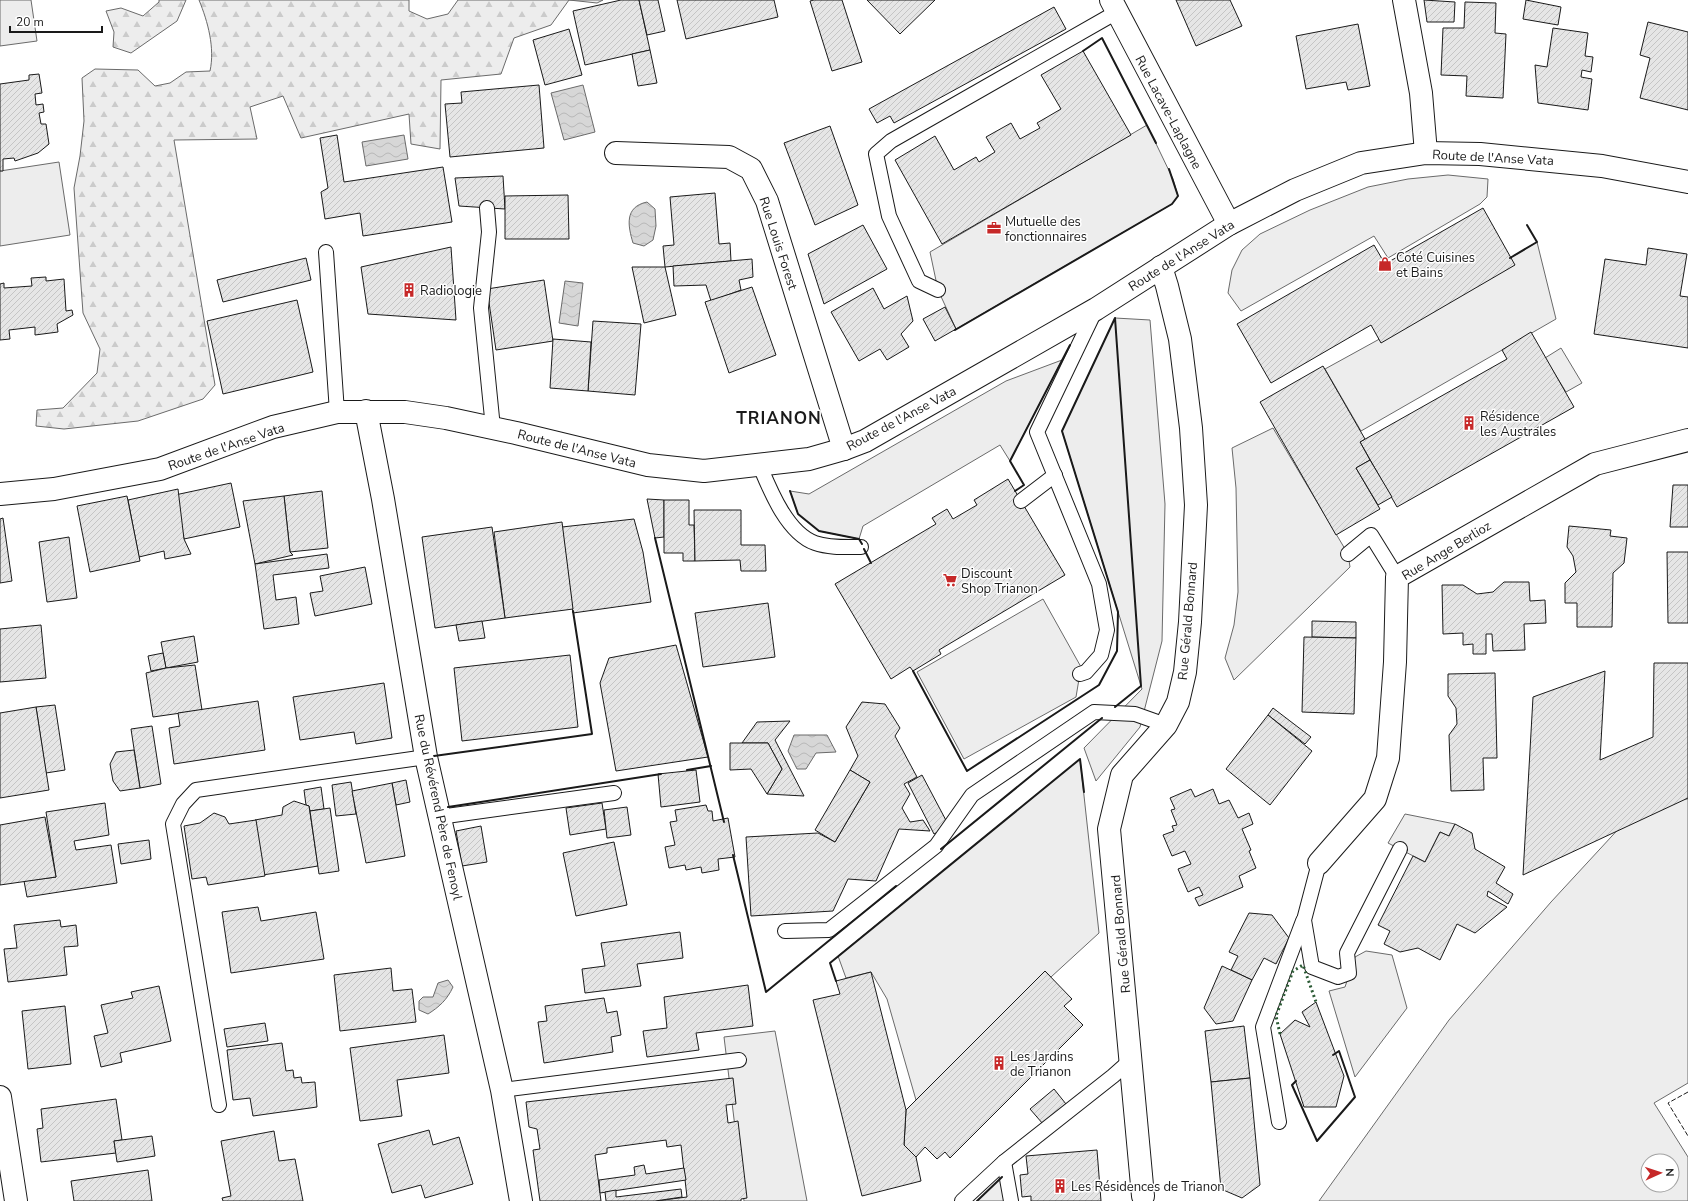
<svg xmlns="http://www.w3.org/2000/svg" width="1688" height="1201" font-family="'Nunito Sans',sans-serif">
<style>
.built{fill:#ededed;stroke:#6a6a6a;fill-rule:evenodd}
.forest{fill:url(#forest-firs);stroke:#6a6a6a}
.water{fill:url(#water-waves);stroke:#6a6a6a}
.building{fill:url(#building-hatch);stroke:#1a1a1a}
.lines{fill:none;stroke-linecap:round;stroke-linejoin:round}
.lane-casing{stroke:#1a1a1a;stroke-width:16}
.street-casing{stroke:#1a1a1a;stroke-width:24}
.secondary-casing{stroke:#1a1a1a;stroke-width:24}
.primary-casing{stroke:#1a1a1a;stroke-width:24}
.lane{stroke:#fff;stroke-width:14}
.street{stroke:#fff;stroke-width:22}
.secondary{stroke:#fff;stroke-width:22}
.primary{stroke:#fff;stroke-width:22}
.hedge{stroke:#2b5a34;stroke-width:3;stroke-dasharray:2 3;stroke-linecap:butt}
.fence{stroke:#1a1a1a;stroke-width:1;stroke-dasharray:5 2;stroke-linecap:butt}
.wall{stroke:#1a1a1a;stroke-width:2}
.labels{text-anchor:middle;stroke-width:3;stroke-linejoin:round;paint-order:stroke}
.street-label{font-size:13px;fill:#1a1a1a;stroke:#fff}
.poi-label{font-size:13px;fill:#1a1a1a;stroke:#fff;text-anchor:start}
.district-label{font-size:17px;font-weight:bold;letter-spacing:1px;fill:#1a1a1a;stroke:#fff}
</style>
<defs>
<pattern id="forest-firs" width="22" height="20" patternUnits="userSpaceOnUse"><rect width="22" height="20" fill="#ededed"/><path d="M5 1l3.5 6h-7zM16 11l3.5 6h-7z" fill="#cbcbcb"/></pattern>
<pattern id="water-waves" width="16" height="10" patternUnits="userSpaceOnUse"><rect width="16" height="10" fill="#d7d7d7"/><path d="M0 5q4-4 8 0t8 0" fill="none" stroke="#b8b8b8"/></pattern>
<pattern id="building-hatch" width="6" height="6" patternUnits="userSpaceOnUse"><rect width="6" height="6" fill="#e6e6e6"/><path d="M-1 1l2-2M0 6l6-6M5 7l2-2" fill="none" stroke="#c5c5c5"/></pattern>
</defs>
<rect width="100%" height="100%" fill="#fff"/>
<g class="built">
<path d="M0 0H31L37 41 0 46Z"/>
<path d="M1147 125 1173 179 1178 196 1172 204 956 329 938 290 930 252Z"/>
<path d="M59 162 70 235 0 246V171Z"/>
<path d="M1448 175 1488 179 1487 197 1480 204 1388 258 1374 236 1241 311 1228 293 1232 270 1242 250 1260 234 1310 210 1368 187 1408 179Z"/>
<path d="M1537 242 1556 319 1361 431 1325 369 1514 265 1510 258Z"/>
<path d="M1115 318 1150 320 1165 504 1162 641 1140 727 1096 781 1084 748 1142 689 1062 431Z"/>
<path d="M1561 348 1582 383 1566 392 1545 358Z"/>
<path d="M1062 360 1010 461 1000 445 863 526 859 539 819 531 798 514 790 491 809 494 1006 381Z"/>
<path d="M1273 428 1348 554 1350 567 1234 680 1225 658 1234 625 1238 592 1236 488 1232 448Z"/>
<path d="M1043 599 1081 667 1076 697 964 759 917 672Z"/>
<path d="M1080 759 1099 933 1051 977 1045 971 916 1100 887 999 871 972 846 978 838 956Z"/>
<path d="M1648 797 1688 799V1083L1654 1103 1688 1157V1201H1319L1449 1020 1551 902ZM1648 1161H1672V1185H1648Z"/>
<path d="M1405 814 1455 824 1449 836 1440 832 1425 862 1388 843Z"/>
<path d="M1366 951 1392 955 1407 1008 1355 1077 1329 991 1345 987 1355 957Z"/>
<path d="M775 1031 807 1201H744L724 1037Z"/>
<path d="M1006 1173 1011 1201H977Z"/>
</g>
<g class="forest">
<path d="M159 0H186L177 21 131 53 113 47 114 32 106 11 121 8 143 16 159 2Z"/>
<path d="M199 0H409V11L427 19 448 14 458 0H603L597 3 569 0 551 25 514 38 501 74 441 80 440 149 411 144 409 114 301 138 283 96 250 107 257 139 174 140 215 385 203 399 138 421 64 429 36 426 37 410 63 408 97 373 100 349 83 313 74 188 80 156 84 121 82 78 95 69 138 70 155 86 170 83 186 72 210 71C215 48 208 22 199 0Z"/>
</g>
<g class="water">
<path d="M583 85 595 132 564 140 551 93Z"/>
<path d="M404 135 408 159 366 166 362 142Z"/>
<path d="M647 202 655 209 656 226 653 240 644 246 633 243C628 226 624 207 647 202Z"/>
<path d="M565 281 583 283 578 326 559 323Z"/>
<path d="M794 735H827L836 752 816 753 806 769H797L788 751Z"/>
<path d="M448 980 453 987C447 1000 439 1007 428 1014L419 1010V1001L423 997H433L438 983Z"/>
</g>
<g class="building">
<path d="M621 0H639L650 50 585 65 573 11Z"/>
<path d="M639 0H658L665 31 647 35Z"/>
<path d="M677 0H774L778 17 686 39Z"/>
<path d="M814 0H842L862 62 832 71 810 1Z"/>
<path d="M867 0H935L900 34Z"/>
<path d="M1176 0H1230L1242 26 1196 46Z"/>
<path d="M1424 0 1455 2 1454 22H1427Z"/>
<path d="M1526 0 1561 7 1558 25 1523 19Z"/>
<path d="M1465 2 1496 3 1495 33 1506 34 1503 98 1466 96 1467 76 1441 75 1443 28H1464Z"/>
<path d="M1054 7 1066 29 894 123 890 116 877 123 869 109Z"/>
<path d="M1648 22 1688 32V110L1640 98 1650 58 1640 55Z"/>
<path d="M1358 24 1370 86 1348 90 1346 82 1306 89 1296 36Z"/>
<path d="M1553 28 1588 33 1585 56 1593 57 1591 72 1582 70 1581 77 1592 79 1588 110 1538 103 1535 65 1547 67Z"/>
<path d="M569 29 582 75 545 85 533 40Z"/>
<path d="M650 50 657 83 638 86 632 54Z"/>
<path d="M1083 51 1131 135 942 244 895 160 935 136 954 170 976 157 979 162 995 152 986 137 1011 123 1020 139 1040 128 1037 123 1061 109 1041 75Z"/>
<path d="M39 74 42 93 35 94 36 105 43 104 44 112 39 113 41 124H46L49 144 38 153 15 161 14 158 3 159V171H0V84L29 80V75Z"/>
<path d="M539 85 544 148 450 157 445 104 462 103 461 92Z"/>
<path d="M830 126 858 205 815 225 784 143Z"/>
<path d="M337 135 344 182 443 167 452 222 363 236 360 213 325 219 321 192 328 188 320 138Z"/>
<path d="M503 176 505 209 459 206 455 178Z"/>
<path d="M715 193 719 244 730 243 731 261 665 267 663 246 674 245 670 197Z"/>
<path d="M568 195 569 239H505V196Z"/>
<path d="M1483 208 1515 265 1381 343 1371 325 1271 383 1237 324 1374 245 1385 264Z"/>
<path d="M863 225 887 269 824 304 808 254Z"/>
<path d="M451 247 456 320 368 314 361 267Z"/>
<path d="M1648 248 1687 254 1680 296 1688 297V348L1594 334 1605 259 1646 265Z"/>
<path d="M306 258 311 280 223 302 217 280Z"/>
<path d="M752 259 753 277 739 280 741 290 711 301 706 285 674 286 673 266Z"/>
<path d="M632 267H665L676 315 644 323Z"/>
<path d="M46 277V281L64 279 66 311 72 310 73 315 57 324 58 332 35 335V327L9 330 10 339 0 340V284L4 283V288L32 286 31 278Z"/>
<path d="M544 280 553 341 496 350 487 289Z"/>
<path d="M752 287 776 355 729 373 705 302Z"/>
<path d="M873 288 884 309 907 296 913 321 901 334 909 347 887 360 880 349 859 361 831 312Z"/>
<path d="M297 300 313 372 223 394 207 321Z"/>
<path d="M945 307 956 329 935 341 923 319Z"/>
<path d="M593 321 641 324 635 395 588 391Z"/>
<path d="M1531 332 1574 407 1397 507 1360 442 1507 359 1502 350Z"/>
<path d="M553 339 591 342 588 391 550 388Z"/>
<path d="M1323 366 1365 439 1360 442 1370 460 1356 468 1380 509 1336 535 1260 402Z"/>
<path d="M1370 460 1392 497 1378 505 1356 468Z"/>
<path d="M1008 479 1065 575 939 650 941 654 913 671 910 667 891 679 835 584 936 524 932 518 947 509 953 519 977 505 974 500Z"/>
<path d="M231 483 240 527 184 539 175 495Z"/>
<path d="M1673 485H1688V527H1670Z"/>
<path d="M178 489 184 539 191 554 165 559 164 551 139 557 128 500Z"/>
<path d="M322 491 328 548 290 552 284 496Z"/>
<path d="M127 496 140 561 90 572 77 506Z"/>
<path d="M284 496 290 552 293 555 255 564 243 501Z"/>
<path d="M647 499 664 500V537L655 538Z"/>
<path d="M664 500H689V525H694L695 561H683V553H664Z"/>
<path d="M694 510H741V545H765L766 571H741L740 560 695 561Z"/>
<path d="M3 518 12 581 0 583V519Z"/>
<path d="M634 519 643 552 651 602 573 613 562 527Z"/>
<path d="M562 522 573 609 505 618 494 532Z"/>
<path d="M1569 526 1611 530 1610 536 1627 538 1624 563 1613 573 1612 627H1577V603H1565V583L1576 572 1573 556 1567 547Z"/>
<path d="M492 527 505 618 435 628 422 537Z"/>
<path d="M69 537 77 598 47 602 39 542Z"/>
<path d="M1667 552H1688V623H1668Z"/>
<path d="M327 554 329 568 273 575 276 600 296 597 299 624 264 629 255 564Z"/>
<path d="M365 567 372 604 315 616 310 593 323 591 320 576Z"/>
<path d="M1504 582H1529L1530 601 1545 600 1546 623 1524 624 1525 650 1493 651 1492 634H1486V654H1473V644L1463 645V633L1443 634 1442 585H1463L1477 594 1493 592Z"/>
<path d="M768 603 775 657 703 667 695 613Z"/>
<path d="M482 621 485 638 459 641 456 625Z"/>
<path d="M1312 621 1356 622V638L1312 637Z"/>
<path d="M41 625 46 678 0 682V629Z"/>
<path d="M194 636 198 662 166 668 161 642Z"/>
<path d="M1304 637 1356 638 1354 714 1302 712Z"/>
<path d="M676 645 708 757 616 771 600 683 609 658Z"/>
<path d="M163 653 166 668 151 671 148 656Z"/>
<path d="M570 655 578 727 462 741 454 668Z"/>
<path d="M1654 663H1688V798L1523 875 1533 697 1605 671 1600 760 1653 737Z"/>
<path d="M195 665 202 710 153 717 146 673 166 668Z"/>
<path d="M1495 673 1497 758H1483L1484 790 1451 791 1449 735 1457 724 1456 708 1448 696V674Z"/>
<path d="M384 683 392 738 356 744 354 732 300 740 293 697Z"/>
<path d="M258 701 265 750 174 764 169 728 180 726 178 713Z"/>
<path d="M862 702 885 704 900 728 895 736 917 777 904 784 910 794 902 808 910 822 923 820 930 831 899 829 876 881 848 879 833 911 751 916 746 837 818 833 835 842 870 782 850 770 858 756 846 727Z"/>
<path d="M55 705 65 770 46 773 36 707Z"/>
<path d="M36 707 49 790 0 798V713Z"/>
<path d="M1273 708 1311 737 1305 744 1268 715Z"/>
<path d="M1268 715 1312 751 1270 805 1226 769Z"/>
<path d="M790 721 775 740 804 796 767 794 782 769 768 743H742L757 722Z"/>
<path d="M152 726 161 784 140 788 131 729Z"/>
<path d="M730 743H768L782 769 767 794 751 769 730 770Z"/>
<path d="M134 750 140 788 120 791 113 781 110 764 116 752Z"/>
<path d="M696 770 700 802 661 807 658 774Z"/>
<path d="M850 770 870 782 835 842 815 830Z"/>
<path d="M922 775 949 826 934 834 908 783Z"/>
<path d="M406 780 410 802 396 805 392 783Z"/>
<path d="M351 782 356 814 336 816 332 785Z"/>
<path d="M392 783 405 856 366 863 352 791Z"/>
<path d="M321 787 324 809 310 811 309 806 306 805 304 790Z"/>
<path d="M1191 789 1195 797 1213 789 1219 804 1229 800 1238 818 1249 813 1253 824 1242 829 1251 850 1249 851 1256 868 1239 876 1243 887 1199 906 1195 898 1203 895 1199 887 1188 892 1178 869 1191 864 1185 851 1172 856 1163 835 1174 831 1172 826 1177 825 1171 810 1175 809 1170 798Z"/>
<path d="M294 801 309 806 318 866 263 875 255 820 282 815 283 807Z"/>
<path d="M105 803 109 835 74 841 76 850 111 845 117 883 27 897 24 881 56 877 46 812Z"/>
<path d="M602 803 606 829 570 835 566 808Z"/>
<path d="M706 805 708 811H712L713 821 728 818 735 857 718 859 719 870 702 873 701 867 686 870 685 865 669 868 665 847 675 845 670 822 677 821 675 810Z"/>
<path d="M627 807 631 835 607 838 604 810Z"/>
<path d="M330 808 339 871 319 874 310 811Z"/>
<path d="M214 813 225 817 229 824 256 820 265 876 208 885 206 877 192 879 184 826 200 823Z"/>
<path d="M45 817 56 877 0 885V825Z"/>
<path d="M1455 824 1472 833 1475 849 1505 867 1496 883 1513 894 1508 904 1488 891 1487 896 1507 907 1475 933 1457 924 1440 960 1418 948 1400 952 1384 944 1390 931 1378 925 1413 856 1425 862 1440 832 1449 836Z"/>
<path d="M481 826 487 862 462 866 456 831Z"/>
<path d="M149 840 151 859 121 864 118 844Z"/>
<path d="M614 842 627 905 576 916 563 853Z"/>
<path d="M258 907 261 921 316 912 324 959 231 973 222 912Z"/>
<path d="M1249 913 1272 915 1289 938 1276 964 1264 958 1252 980 1231 970 1238 956 1229 952Z"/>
<path d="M60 920 61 927 76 925 78 946 64 947 67 975 8 982 4 949 17 948 14 925Z"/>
<path d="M680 932 683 958 637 964 641 986 585 993 582 969 605 966 601 943Z"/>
<path d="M1222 966 1252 980 1233 1021 1216 1024 1204 1008Z"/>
<path d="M391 968 393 991 412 989 416 1022 340 1031 334 975Z"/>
<path d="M1045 971 1072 999 1064 1006 1083 1025 950 1158 945 1152 937 1159 925 1147 916 1157 904 1145 906 1110Z"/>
<path d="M871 972 906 1110 904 1145 916 1157 921 1181 862 1196 813 1000 840 994 836 981Z"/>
<path d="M748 985 753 1026 696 1033 699 1050 647 1057 643 1031 667 1028 664 997Z"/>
<path d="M159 986 171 1041 120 1053 122 1062 101 1067 94 1036 108 1033 101 1005 133 998 131 992Z"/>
<path d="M604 998 607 1013 617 1011 621 1035 611 1037 613 1052 544 1063 538 1022 547 1021 545 1006Z"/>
<path d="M1316 1002 1344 1076 1336 1107H1304L1280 1034 1295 1020 1310 1027 1302 1012Z"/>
<path d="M65 1006 71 1064 28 1069 22 1011Z"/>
<path d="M265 1023 268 1041 227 1047 224 1029Z"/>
<path d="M1244 1026 1250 1078 1211 1082 1205 1031Z"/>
<path d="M444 1035 449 1073 397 1080 402 1116 360 1121 350 1048Z"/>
<path d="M282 1043 286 1071 293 1070 294 1078 301 1077 302 1083 315 1082 317 1107 253 1116 250 1098 233 1100 227 1050Z"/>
<path d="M733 1078 736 1104 726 1105 728 1123 738 1121 747 1198 741 1199V1201H655L687 1197 681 1145 667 1147 666 1140 607 1148V1153L595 1155 601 1201H540L533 1150 540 1149 537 1129 529 1127 526 1102Z"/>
<path d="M1250 1078 1260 1185 1242 1198 1221 1189 1211 1082Z"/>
<path d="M1054 1089 1066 1104 1043 1124 1030 1109Z"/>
<path d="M116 1099 122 1140 114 1141 116 1153 41 1162 37 1129 43 1128 41 1109Z"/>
<path d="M429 1130 433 1145 459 1137 473 1184 425 1198 421 1185 392 1193 378 1144Z"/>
<path d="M274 1131 279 1161 295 1159 303 1201H223L222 1198 231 1196 221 1141Z"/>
<path d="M152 1136 155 1156 117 1162 114 1141Z"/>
<path d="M1097 1150 1101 1201H1031V1196L1022 1197 1020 1175 1028 1174 1026 1156Z"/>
<path d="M644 1165 646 1174 684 1168 686 1180 600 1193 599 1180 635 1175 634 1167Z"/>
<path d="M148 1170 152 1201H74L71 1181Z"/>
<path d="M681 1189 682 1197 655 1201H606L605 1192 616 1190V1197Z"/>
</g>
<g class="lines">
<defs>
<g id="lane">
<path d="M487 208 489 232 481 308 493 428"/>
<path d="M326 252 337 412"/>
<path d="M938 290 919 281 889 216 876 154 891 141 1117 12"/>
<path d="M760 466C770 490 787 533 815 543 829 548 846 547 861 547"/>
<path d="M1021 501 1055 475"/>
<path d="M1348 554 1371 535 1397 577"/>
<path d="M1080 674 1086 672 1101 655 1107 630 1099 584 1037 432 1095 311"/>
<path d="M439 817 614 793"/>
<path d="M1319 863 1304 920 1312 967 1338 977 1349 973 1347 953 1400 849"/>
<path d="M785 931 829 930 936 846 972 795 1094 712 1135 714 1166 725"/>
<path d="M502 1090 739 1060"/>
<path d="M219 1105 173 824 183 804 196 790 426 757"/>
<path d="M1279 1122 1263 1027 1303 921"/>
<path d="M1004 1162 1011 1201"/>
<path d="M962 1201 1004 1162 1113 1076 1131 1060"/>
</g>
<g id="street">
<path d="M1404 0 1421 93 1426 153"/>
<path d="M616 153 729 157 751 169 767 201 844 449"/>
<path d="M366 411 383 499 426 757 502 1090 521 1201"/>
<path d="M1319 863 1375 799 1388 758 1395 662 1397 577 1595 464 1688 440"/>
<path d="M0 1097 16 1201"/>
<path d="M1143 1196 1109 829 1122 775 1166 725 1178 702 1185 672 1190 622 1196 505 1191 428 1180 339 1167 286 1161 267"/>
</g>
<path id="secondary" d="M1111 0 1229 224"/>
<path id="primary" d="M0 494 54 489 160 469 273 427 337 412H405L446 418 516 433 648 465 704 471 809 459 844 449 865 441 1096 309 1229 224 1295 190 1361 163 1426 153 1480 154 1602 166 1688 182"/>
</defs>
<use href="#lane" class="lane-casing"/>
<use href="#street" class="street-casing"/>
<use href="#secondary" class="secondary-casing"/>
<use href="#primary" class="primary-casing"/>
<use href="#lane" class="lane"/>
<use href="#street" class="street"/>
<use href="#secondary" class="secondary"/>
<use href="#primary" class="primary"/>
<path class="hedge" d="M1280 1034 1276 1016 1293 971 1303 965 1316 1002"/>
<path class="fence" d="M1688 1092 1668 1103 1688 1136"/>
<g class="wall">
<path d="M1083 51 1102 38 1156 143"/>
<path d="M1510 258 1537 242 1527 225"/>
<path d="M955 330 1172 204 1178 196 1169 169"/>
<path d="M790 491 798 514 819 531 859 539 862 544"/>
<path d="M1015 491 1024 485 1010 461 1070 345"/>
<path d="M655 538 724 822"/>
<path d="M864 549 871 563"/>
<path d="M913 671 967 771 1099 685 1117 651 1118 612 1062 431 1115 318 1141 686 1115 707"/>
<path d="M434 756 592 734 573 611"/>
<path d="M687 770 711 766"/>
<path d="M448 807 661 774"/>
<path d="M941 849 1102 718"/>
<path d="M733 855 766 992 896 886"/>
<path d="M836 981 830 963 1080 759 1084 792"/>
<path d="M1296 1081 1292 1085 1317 1141 1355 1097 1339 1051 1333 1055"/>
<path d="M977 1201 1002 1177"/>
</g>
</g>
<defs>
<symbol id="office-bare" viewBox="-9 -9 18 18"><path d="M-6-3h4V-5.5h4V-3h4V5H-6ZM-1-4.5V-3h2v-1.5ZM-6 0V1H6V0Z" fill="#c62828" stroke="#fff" stroke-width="2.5" paint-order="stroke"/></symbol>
<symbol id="shop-bare" viewBox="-9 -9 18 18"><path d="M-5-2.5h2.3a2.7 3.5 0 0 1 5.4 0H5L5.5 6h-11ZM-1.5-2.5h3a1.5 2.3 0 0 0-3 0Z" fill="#c62828" stroke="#fff" stroke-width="2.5" paint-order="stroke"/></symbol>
<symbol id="building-bare" viewBox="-9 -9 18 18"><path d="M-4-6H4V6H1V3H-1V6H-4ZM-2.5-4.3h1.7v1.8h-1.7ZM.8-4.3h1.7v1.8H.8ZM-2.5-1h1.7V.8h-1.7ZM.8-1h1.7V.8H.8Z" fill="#c62828" stroke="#fff" stroke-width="2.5" paint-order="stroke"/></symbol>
<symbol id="supermarket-bare" viewBox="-9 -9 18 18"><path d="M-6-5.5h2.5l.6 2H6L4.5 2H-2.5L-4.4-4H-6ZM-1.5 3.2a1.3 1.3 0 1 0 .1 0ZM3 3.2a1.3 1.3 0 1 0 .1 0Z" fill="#c62828" stroke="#fff" stroke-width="2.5" paint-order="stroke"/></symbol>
</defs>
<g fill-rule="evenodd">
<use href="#office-bare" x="984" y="218" width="20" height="20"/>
<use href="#shop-bare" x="1375" y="254" width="20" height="20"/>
<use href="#building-bare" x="399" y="280" width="20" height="20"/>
<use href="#building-bare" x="1459" y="413" width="20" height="20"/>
<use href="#supermarket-bare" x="940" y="570" width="20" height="20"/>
<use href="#building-bare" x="989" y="1053" width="20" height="20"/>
<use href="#building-bare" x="1050" y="1176" width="20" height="20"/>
</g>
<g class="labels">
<g class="street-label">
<text transform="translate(1169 112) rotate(62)" y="5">Rue Lacave-Laplagne</text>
<text transform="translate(1493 157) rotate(3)" y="5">Route de l'Anse Vata</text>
<text transform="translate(779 243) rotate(72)" y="5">Rue Louis Forest</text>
<text transform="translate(1181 255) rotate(-32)" y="5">Route de l'Anse Vata</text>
<text transform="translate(901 418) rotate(-28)" y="5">Route de l'Anse Vata</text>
<text transform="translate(226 446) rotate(-19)" y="5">Route de l'Anse Vata</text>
<text transform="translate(577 448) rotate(14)" y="5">Route de l'Anse Vata</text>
<text transform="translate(1446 550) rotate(-31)" y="5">Rue Ange Berlioz</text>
<text transform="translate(1187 621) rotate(-85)" y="5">Rue Gérald Bonnard</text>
<text transform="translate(439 807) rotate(78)" y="5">Rue du Révérend Père de Fenoyl</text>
<text transform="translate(1120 934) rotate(-95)" y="5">Rue Gérald Bonnard</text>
</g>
<g class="poi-label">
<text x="1005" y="226">Mutuelle des<tspan x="1005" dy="15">fonctionnaires</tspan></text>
<text x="1396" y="262">Coté Cuisines<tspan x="1396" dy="15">et Bains</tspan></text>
<text x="420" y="295">Radiologie</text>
<text x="1480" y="421">Résidence<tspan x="1480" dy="15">les Australes</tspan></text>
<text x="961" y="578">Discount<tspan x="961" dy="15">Shop Trianon</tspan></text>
<text x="1010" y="1061">Les Jardins<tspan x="1010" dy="15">de Trianon</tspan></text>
<text x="1071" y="1191">Les Résidences de Trianon</text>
</g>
<g class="district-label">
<text x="779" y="424">TRIANON</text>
</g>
</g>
<g transform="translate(1660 1173) rotate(87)"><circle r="19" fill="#ffffff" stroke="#a3a3a3"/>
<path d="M0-3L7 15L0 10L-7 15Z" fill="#c62828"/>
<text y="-6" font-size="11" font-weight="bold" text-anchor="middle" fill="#1a1a1a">N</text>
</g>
<path d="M10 26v6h92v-6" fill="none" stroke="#1a1a1a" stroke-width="2"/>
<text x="16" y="26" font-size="12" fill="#1a1a1a" stroke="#ffffff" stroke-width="3" paint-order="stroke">20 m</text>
</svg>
